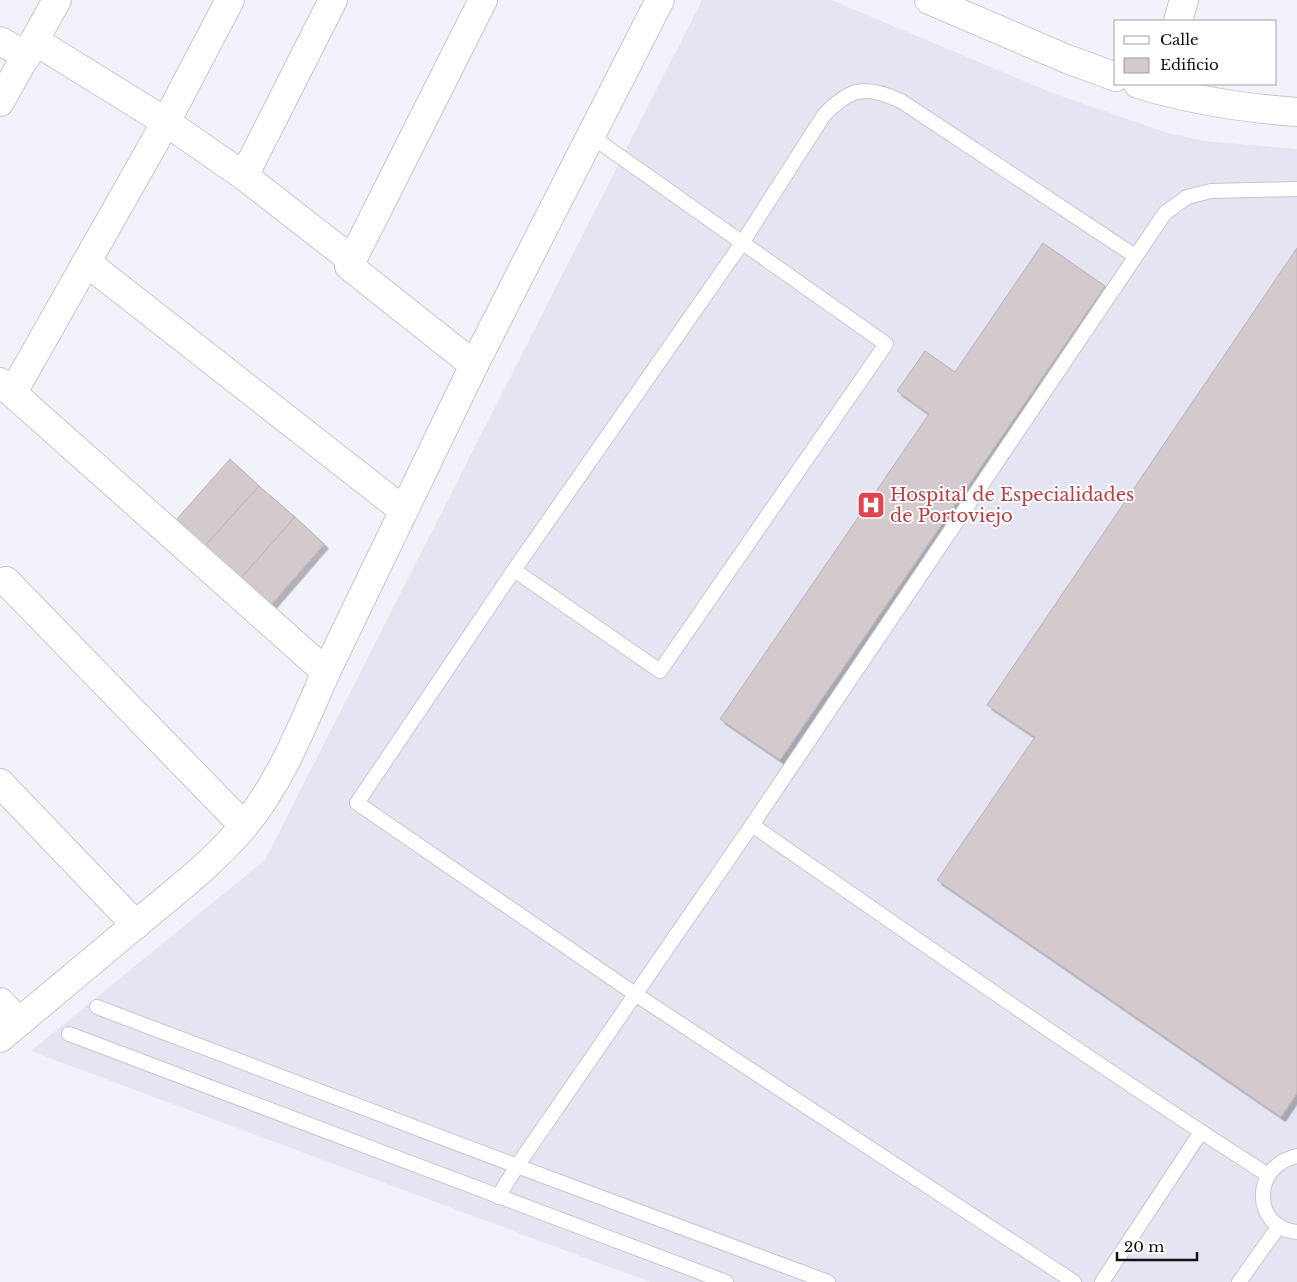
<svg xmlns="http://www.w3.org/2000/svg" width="1297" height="1282" font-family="'Libre Baskerville',serif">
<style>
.built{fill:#e4e4f2}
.building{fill:#d3cacd;stroke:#bcb3b6;filter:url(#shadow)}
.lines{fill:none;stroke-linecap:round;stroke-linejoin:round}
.service-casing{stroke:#c6c7ce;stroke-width:16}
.minor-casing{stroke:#c6c7ce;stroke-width:30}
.tertiary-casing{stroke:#c6c7ce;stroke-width:30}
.service{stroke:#fff;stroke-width:14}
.minor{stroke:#fff;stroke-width:28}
.tertiary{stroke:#fff;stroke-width:28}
.labels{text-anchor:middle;stroke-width:4;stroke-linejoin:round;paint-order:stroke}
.health-label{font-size:18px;fill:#be3a42;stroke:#fff;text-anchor:start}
</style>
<defs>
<filter id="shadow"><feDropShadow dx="4.5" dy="4.5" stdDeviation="0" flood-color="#0004"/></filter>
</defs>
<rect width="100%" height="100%" fill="#f2f2fa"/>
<path class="built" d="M702 0H831L1055 94 1168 133 1203 141 1297 149V1282H650L31 1051 265 860Z"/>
<g class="building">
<path d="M1043 243 1105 286 780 760 720 719 929 414 897 391 925 351 955 372Z"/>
<path d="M1297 248V1093L1281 1117 937 880 1035 737 987 705Z"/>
<path d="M230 459 259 486 205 546 176 520Z"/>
<path d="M259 486 295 517 241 578 205 546Z"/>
<path d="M295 517 324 544 271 605 241 578Z"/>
</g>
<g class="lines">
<defs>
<g id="service">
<path d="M514 570 660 671 886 344 591 136"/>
<path d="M97 1007 517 1166 828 1282"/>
<path d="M69 1034 726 1282"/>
<path d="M1297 1156C1251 1166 1252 1228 1297 1232"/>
<path d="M1268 1175C1093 1063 922 943 752 825L1165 213 1187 197 1211 191 1297 189"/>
<path d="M498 1197 517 1166 752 825"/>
<path d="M1074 1282 635 994 357 803 514 570 742 243 824 115C851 87 866 85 901 101L1135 256"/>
<path d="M1102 1282 1201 1132"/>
<path d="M1239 1282 1279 1226"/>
</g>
<g id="minor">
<path d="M1178 21 1184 0"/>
<path d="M0 41 27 56"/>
<path d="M35 41 166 122 244 176 352 260"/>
<path d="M0 102 57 0"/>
<path d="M244 176 333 0"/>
<path d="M86 262 403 510"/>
<path d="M474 365 349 266 483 0"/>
<path d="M0 382 326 672"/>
<path d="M13 392 166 122 230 0"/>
<path d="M6 581 244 826"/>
<path d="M0 783 136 925"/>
<path d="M0 1002 19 1022"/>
<path d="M0 1038C47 999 93 960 140 921 176 891 214 862 244 826 281 782 303 724 326 672L474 365 660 0"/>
</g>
<g id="tertiary">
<path d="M929 0 1067 59 1116 77"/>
<path d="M1138 84C1190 100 1243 108 1297 112"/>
</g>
</defs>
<use href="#service" class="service-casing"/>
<use href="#minor" class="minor-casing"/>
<use href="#tertiary" class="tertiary-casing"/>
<use href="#service" class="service"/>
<use href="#minor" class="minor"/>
<use href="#tertiary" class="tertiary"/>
</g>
<defs>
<symbol id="hospital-square" viewBox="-11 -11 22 22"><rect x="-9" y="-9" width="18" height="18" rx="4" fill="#e0444e" stroke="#fff"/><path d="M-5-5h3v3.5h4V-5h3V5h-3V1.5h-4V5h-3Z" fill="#fff"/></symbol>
</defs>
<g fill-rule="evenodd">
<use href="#hospital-square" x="855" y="489" width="32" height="32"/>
</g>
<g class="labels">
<g class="health-label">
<text x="890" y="501">Hospital de Especialidades<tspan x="890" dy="21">de Portoviejo</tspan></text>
</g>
</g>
<rect x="1114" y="20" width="162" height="65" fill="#ffffff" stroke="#a0a0a1"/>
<rect x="1124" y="36" width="25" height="8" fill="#ffffff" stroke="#a0a0a1"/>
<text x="1160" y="45" font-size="15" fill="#121215">Calle</text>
<rect x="1124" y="58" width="25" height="15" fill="#d3cacd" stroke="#a0a0a1"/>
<text x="1160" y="70" font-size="15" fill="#121215">Edificio</text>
<path d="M1117 1252v8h80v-8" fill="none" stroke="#121215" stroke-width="2.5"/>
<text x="1124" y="1252" font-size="15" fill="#121215" stroke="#ffffff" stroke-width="4" paint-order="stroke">20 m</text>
</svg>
